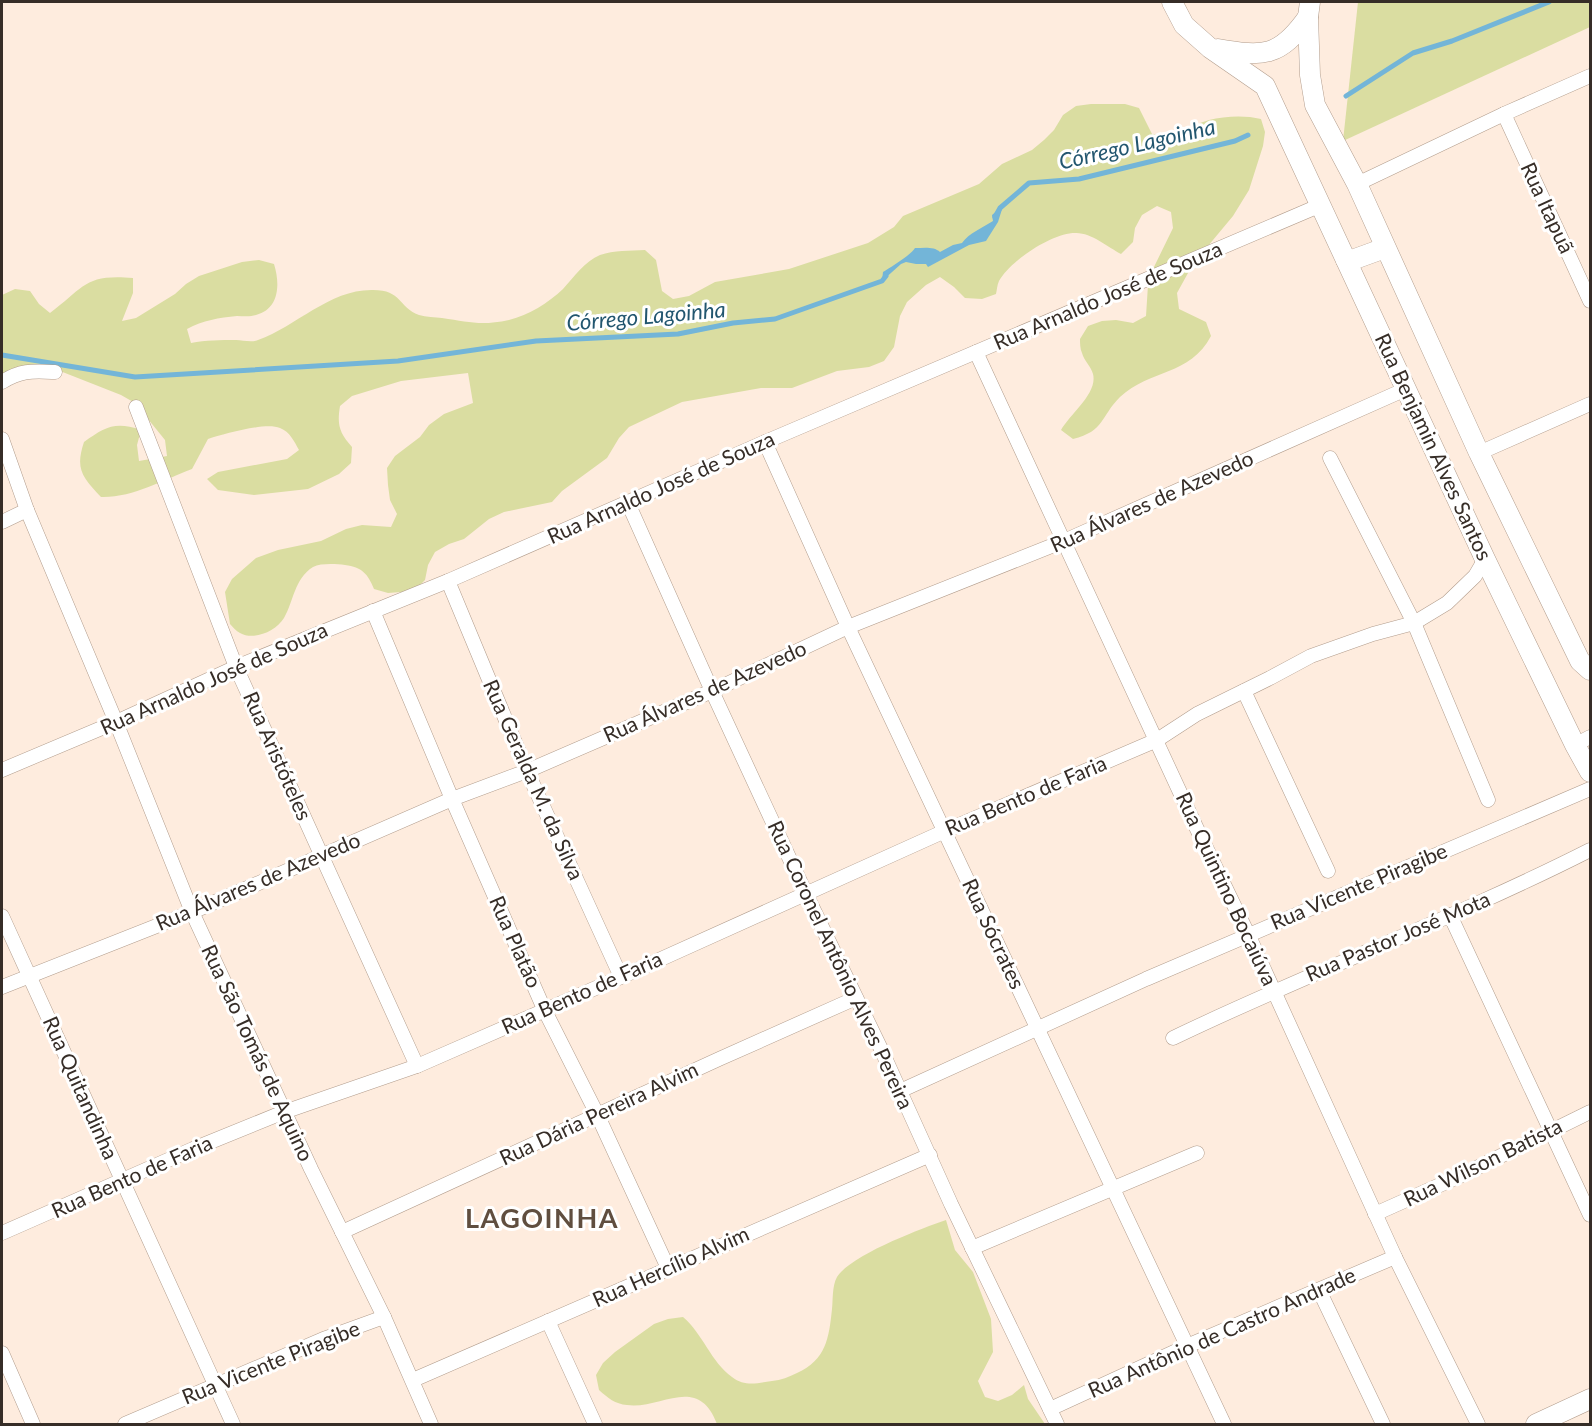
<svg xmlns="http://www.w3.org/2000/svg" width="1592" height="1426" font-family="Lato,sans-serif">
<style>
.green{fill:#dadda1}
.water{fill:#73b5d8}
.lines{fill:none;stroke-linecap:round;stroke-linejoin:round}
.stream{stroke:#73b5d8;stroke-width:5}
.street-casing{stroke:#b29d8d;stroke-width:15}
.secondary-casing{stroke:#b29d8d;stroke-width:21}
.street{stroke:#fff;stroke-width:14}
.secondary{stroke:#fff;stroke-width:20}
.labels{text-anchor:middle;stroke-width:6;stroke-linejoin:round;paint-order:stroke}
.street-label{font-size:21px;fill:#362d27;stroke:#fff}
.water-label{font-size:22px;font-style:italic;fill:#22566f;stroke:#fff}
.district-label{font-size:27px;font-weight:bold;letter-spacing:1.5px;fill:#604e3f;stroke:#fff}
</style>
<rect width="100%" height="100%" fill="#feecde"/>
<g class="green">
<path d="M1358 2H1590V27L1343 141Z"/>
<path d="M1091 104H1125L1139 108 1152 134C1181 139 1185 127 1209 120 1225 116 1245 115 1261 119L1265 132 1263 146 1249 190 1233 216 1193 264 1177 293 1179 309 1206 322 1211 336C1190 376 1150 369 1120 397 1100 417 1105 431 1073 439L1061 430C1070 414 1098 393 1093 374 1091 366 1084 361 1082 353 1080 349 1080 343 1080 339L1088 326 1102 321 1116 320 1133 323 1146 316 1148 285 1153 269 1173 228 1171 212 1157 206 1142 215 1135 228 1133 242 1121 254C1108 247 1090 232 1075 233 1052 233 1010 261 999 281 997 285 997 290 996 294L982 299 965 298 954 287 940 277 926 285 907 302 900 316 894 347 884 361 869 367 837 371 792 388H761L682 402 629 427 619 438 607 458 562 491 552 502 504 512 489 519 464 539 449 544 435 552 428 565 425 580 414 591 388 593 374 589C368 574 362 567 345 565 336 564 321 563 313 567 294 579 294 601 284 618 276 631 254 641 240 633 236 631 233 627 230 624L225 592 232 579 256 558 278 550 321 541 346 529 362 525 391 527 397 514 390 500 388 485 387 468 395 456 420 437 429 425 444 414 473 403 468 373 401 381 352 396 340 406C337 425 339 432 352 447L351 463 339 474 308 489 254 495 218 490 207 479 218 472 287 459 299 450C294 441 290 432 280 428 265 422 224 434 208 439L192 469C163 480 132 498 101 497 82 477 75 469 84 442 105 427 115 421 141 430L137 445 139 461 167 456 165 440 135 403 121 395 60 371H12L2 374V295L15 289 30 291 39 304 50 313C85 287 84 274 133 278V293L122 321 136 318 175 294 186 284 199 276 242 262 259 260 274 264C280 283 280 309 256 315 250 317 243 316 237 316 219 318 203 320 187 329L191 343C206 340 220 340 236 340 243 340 251 343 258 340 297 326 330 289 373 290 402 290 398 307 419 315 426 317 435 317 442 318 469 322 481 326 509 320 529 315 548 303 563 289 574 277 585 261 600 255 614 250 630 251 645 250L656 260 662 291 673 299 689 296 715 282 789 269 868 243 894 227 903 216 979 184 1002 164 1032 150 1044 140 1054 130 1063 115 1076 106Z"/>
<path d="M946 1220 955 1250 973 1272 991 1319 993 1352 978 1381 985 1397 998 1401 1012 1395 1024 1385 1028 1399 1045 1424H717C698 1373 660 1410 627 1405 615 1404 608 1398 599 1390L596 1375 603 1363 615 1352 654 1324 668 1319 683 1317C703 1334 711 1362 732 1377 745 1387 757 1383 772 1381 781 1380 789 1377 797 1373 826 1360 829 1338 832 1309 833 1299 832 1286 837 1277 851 1255 920 1229 946 1220Z"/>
</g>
<path class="water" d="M1003 206 998 222 986 241 969 245 928 267 926 264H916L906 262 901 264 882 281 883 272C891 267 911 255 915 248 923 248 934 246 940 252L953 245 962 243C969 233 982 228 993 221L992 215Z"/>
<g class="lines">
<g class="stream">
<path d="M1346 96 1413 53 1452 41 1549 2"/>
<path d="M995 217 1000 208 1029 183 1079 179 1235 141 1248 135"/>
<path d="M2 355 135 377 398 361 536 341 678 334 733 323 775 319 882 281 886 276"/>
</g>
<defs>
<g id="street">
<path d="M1504 114 1590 301"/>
<path d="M1357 184 1504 114 1590 76"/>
<path d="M976 352 1197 829 1248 934 1395 1257 1478 1424"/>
<path d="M2 382C21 370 32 371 55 372"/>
<path d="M136 407 236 667 417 1066"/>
<path d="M2 439 27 510 116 722 192 912 311 1169 384 1317 431 1424"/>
<path d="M765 442 848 627 1224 1424"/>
<path d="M1479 453 1590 404"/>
<path d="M1330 458 1414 623 1488 800"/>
<path d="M628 503 712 691 806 894 881 1049 951 1204 1057 1424"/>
<path d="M2 522 27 510"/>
<path d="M448 581 527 771 621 977"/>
<path d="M373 611 452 799 544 1009 597 1114 668 1268"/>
<path d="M1244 691 1328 871"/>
<path d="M1575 745 1590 737"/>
<path d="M2 770 116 722 236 667 448 581 765 442 1321 205"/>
<path d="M1450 915 1590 1215"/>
<path d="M2 916 233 1424"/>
<path d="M2 987 192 912 452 799 527 771 712 691 848 627 1064 541 1406 389"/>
<path d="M1173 1038C1310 972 1454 919 1590 850"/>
<path d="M900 1091 1146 979 1590 789"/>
<path d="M1375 1214 1460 1176 1590 1112"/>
<path d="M342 1232 719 1059 856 998"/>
<path d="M2 1233 193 1149 284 1112 417 1066 621 977 945 831 1157 740 1197 714 1270 678 1311 656 1373 634 1414 623 1447 603 1475 576 1485 559"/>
<path d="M972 1248 1197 1153"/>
<path d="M1319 1290 1383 1424"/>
<path d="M548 1321 595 1424"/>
<path d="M2 1353 33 1424"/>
<path d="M413 1380 930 1155"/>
<path d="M1050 1409 1187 1346 1395 1257"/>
<path d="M125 1424 326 1338 384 1317"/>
</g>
<g id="secondary">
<path d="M1172 2 1184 25 1210 48 1265 86 1485 559 1575 745 1590 772"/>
<path d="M1310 2 1308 17 1310 75 1315 105 1357 184 1479 453 1580 661 1590 670"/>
<path d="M1218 49C1264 57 1280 57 1308 17"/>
<path d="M1346 260H1352L1385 248"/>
<path d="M1536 1424 1590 1399"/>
</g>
</defs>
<use href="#street" class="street-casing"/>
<use href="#secondary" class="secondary-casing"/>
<use href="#street" class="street"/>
<use href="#secondary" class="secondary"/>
</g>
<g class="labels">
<g class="street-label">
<text transform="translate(1547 208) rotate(65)" y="7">Rua Itapuã</text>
<text transform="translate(1108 296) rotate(-23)" y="7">Rua Arnaldo José de Souza</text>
<text transform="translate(1433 447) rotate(65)" y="7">Rua Benjamin Alves Santos</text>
<text transform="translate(661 488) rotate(-24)" y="7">Rua Arnaldo José de Souza</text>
<text transform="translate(1152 502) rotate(-24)" y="7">Rua Álvares de Azevedo</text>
<text transform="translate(214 679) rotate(-24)" y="7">Rua Arnaldo José de Souza</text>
<text transform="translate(705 692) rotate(-24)" y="7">Rua Álvares de Azevedo</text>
<text transform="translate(277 756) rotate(66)" y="7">Rua Aristóteles</text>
<text transform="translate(533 780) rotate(66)" y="7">Rua Geralda M. da Silva</text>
<text transform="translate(1026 796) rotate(-23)" y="7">Rua Bento de Faria</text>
<text transform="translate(258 882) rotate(-23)" y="7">Rua Álvares de Azevedo</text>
<text transform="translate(1359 887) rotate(-23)" y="7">Rua Vicente Piragibe</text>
<text transform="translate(1226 889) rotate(65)" y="7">Rua Quintino Bocaiúva</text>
<text transform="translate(993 934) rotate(65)" y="7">Rua Sócrates</text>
<text transform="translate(1398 937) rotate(-23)" y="7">Rua Pastor José Mota</text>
<text transform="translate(515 942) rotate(66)" y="7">Rua Platão</text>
<text transform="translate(840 965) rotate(65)" y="7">Rua Coronel Antônio Alves Pereira</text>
<text transform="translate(582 993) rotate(-24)" y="7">Rua Bento de Faria</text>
<text transform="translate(257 1053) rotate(65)" y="7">Rua São Tomás de Aquino</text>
<text transform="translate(80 1088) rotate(66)" y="7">Rua Quitandinha</text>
<text transform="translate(599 1114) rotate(-25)" y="7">Rua Dária Pereira Alvim</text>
<text transform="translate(1483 1163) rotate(-26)" y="7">Rua Wilson Batista</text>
<text transform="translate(132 1177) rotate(-24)" y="7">Rua Bento de Faria</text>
<text transform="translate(671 1267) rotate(-24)" y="7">Rua Hercílio Alvim</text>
<text transform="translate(1222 1333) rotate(-24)" y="7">Rua Antônio de Castro Andrade</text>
<text transform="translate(271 1363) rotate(-22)" y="7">Rua Vicente Piragibe</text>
</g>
<g class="water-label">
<text transform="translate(1137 144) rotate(-13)" y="8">Córrego Lagoinha</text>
<text transform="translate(646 316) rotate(-5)" y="8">Córrego Lagoinha</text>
</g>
<g class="district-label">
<text x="542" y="1228">LAGOINHA</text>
</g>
</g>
<rect width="1592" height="1426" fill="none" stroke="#362d27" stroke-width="6"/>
</svg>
